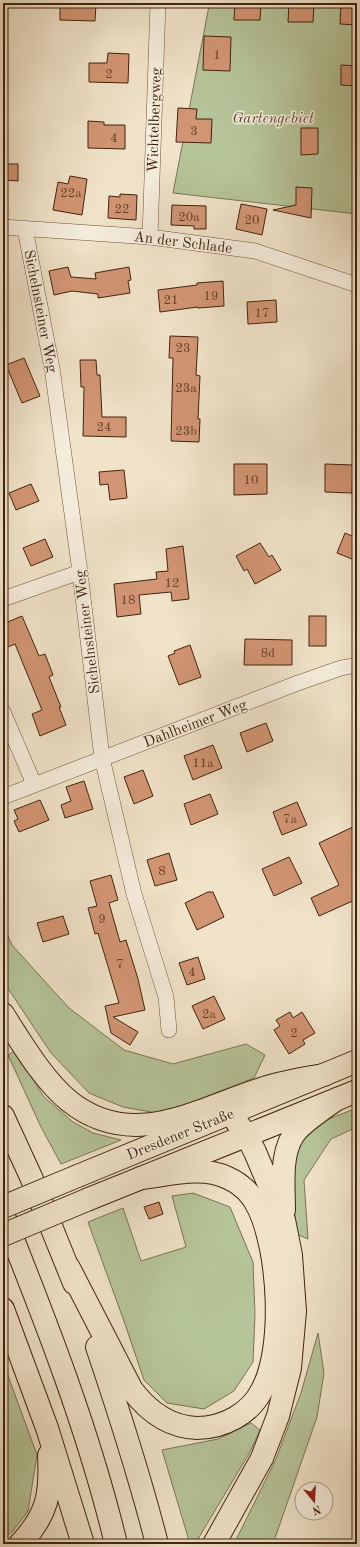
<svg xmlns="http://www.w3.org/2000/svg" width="360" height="1547" font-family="'Old Standard TT',serif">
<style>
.green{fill:#b6c499;stroke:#7c7453}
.building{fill:#d29573;stroke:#42230d}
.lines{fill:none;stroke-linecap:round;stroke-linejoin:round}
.minor-casing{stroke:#6e533c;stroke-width:16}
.primary-casing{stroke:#42230d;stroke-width:24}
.motorway-casing{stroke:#42230d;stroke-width:24}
.minor{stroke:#f5eddc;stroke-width:15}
.primary{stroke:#f0e3c9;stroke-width:22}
.motorway{stroke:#f0e3c9;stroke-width:22}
.primary-bridge-casing{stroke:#42230d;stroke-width:24;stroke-linecap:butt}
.primary-bridge{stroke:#f0e3c9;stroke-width:22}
.labels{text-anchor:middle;stroke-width:3;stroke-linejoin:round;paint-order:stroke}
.number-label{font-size:13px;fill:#664026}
.park-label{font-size:15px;font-style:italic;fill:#5f4b30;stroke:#f5eddc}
.street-label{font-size:15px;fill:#42230d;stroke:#f5eddc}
</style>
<rect width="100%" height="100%" fill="#f0e3c9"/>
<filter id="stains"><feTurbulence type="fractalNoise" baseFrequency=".005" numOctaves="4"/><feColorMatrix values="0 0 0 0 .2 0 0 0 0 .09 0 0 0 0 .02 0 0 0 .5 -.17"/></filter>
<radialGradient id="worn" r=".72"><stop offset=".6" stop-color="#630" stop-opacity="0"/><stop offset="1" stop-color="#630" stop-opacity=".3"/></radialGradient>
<g class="green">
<path d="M209 6 357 7V214L173 193Z"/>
<path d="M3 925 12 945 69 1008 124 1050 173 1064 246 1044 265 1055 254 1078 162 1114 123 1107 89 1093 51 1053 3 981Z"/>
<path d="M15 1051 44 1097 73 1122 93 1133 121 1140 61 1164 41 1127 8 1055Z"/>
<path d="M357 1108V1127L331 1139 304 1180 308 1239 296 1234 291 1159 306 1131 326 1120Z"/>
<path d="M193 1193 230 1207 253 1262 255 1314 253 1362 234 1391 204 1409 167 1403 144 1380 125 1324 88 1222 123 1208 141 1261 186 1247 172 1196Z"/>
<path d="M318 1333 324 1373 317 1417 273 1544H234L276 1459 301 1393Z"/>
<path d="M3 1362 37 1455 28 1511 13 1531 3 1539Z"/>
<path d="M251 1423 260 1430 250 1452 195 1544H190L162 1450 218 1439Z"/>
</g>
<g class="building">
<path d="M60 3H96L95 21 60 20Z"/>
<path d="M235 3H261L260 20H234Z"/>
<path d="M289 3H314L313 22H288Z"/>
<path d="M341 3H357V25L340 24Z"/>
<path d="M204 36 231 37 230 71 203 70Z"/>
<path d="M108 53 129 54 128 83 89 82V63H107Z"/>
<path d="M341 65 357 66V86L341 85Z"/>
<path d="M178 108 197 109 196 119H212L211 143 176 142Z"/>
<path d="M88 121 104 122V125H125V149L88 148Z"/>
<path d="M301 128H318V154L301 155Z"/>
<path d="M3 164H18V181L3 180Z"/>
<path d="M70 176 87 179 82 215 53 210 58 182 68 184Z"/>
<path d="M296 187 312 188 311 218 273 210 296 205Z"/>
<path d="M120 194 137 195 136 220 108 218 109 196 120 197Z"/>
<path d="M241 204 267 209 262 235 236 229Z"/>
<path d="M172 205 206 206V229H194V226L171 225Z"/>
<path d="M68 267 71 277 96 279 95 273 129 267 131 280 128 281 130 293 98 298V294L72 291 54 295 49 271Z"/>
<path d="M223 281 224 306 198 308V307L160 312 158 290 197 285V283Z"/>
<path d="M276 300 277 322 248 324 247 302Z"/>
<path d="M170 336 198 337 196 375 200 376 198 419H200L199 442 171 441 173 358H169Z"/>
<path d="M24 358 40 396 22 403 6 365Z"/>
<path d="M80 360H96L97 375H100L102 417H126V437L83 436 84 387H81Z"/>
<path d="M234 464H267V494L234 495Z"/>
<path d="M325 464 353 465 352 493 325 492Z"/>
<path d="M124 470 127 498 110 500 108 484 100 485 99 472Z"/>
<path d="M31 484 39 501 16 510 9 493Z"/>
<path d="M345 533 357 538V561L337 553Z"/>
<path d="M45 539 53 557 31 566 23 548Z"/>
<path d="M260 543 269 557 272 555 281 570 255 584 247 569 244 571 236 556Z"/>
<path d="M183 546 189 599 172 601 171 592 139 595 141 614 117 617 114 584 157 579 156 572 168 571 166 549Z"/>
<path d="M22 616 39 656 45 654 53 675 49 677 61 707H59L66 725 40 736 32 714 42 710 15 644 3 649V624Z"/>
<rect x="309" y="616" width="17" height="30"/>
<path d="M245 639 292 640V665H244Z"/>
<path d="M190 645 201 677 179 685 168 656 175 653 174 651Z"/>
<path d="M266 723 273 741 247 752 240 733Z"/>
<path d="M213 745 222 768 193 780 184 756Z"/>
<path d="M143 770 153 796 134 804 124 777Z"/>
<path d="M84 781 93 809 65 818 61 805 71 801 66 787Z"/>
<path d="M210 794 218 814 191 825 184 804Z"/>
<path d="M40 800 49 820 19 832 14 821 18 819 14 810Z"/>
<path d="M297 802 307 825 282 835 273 812Z"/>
<path d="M357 825V899L319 916 311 898 339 885 319 843Z"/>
<path d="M169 853 177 880 155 886 147 860Z"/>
<path d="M289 857 302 883 274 896 262 869Z"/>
<path d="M111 875 118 900 109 903 120 942 126 940 138 979 145 1010 113 1017 138 1032 130 1045 111 1033 105 1006 119 1003 98 933 95 934 88 908 97 906 90 881Z"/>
<path d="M208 892H213L224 917 197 930 185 903Z"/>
<path d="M63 916 69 934 43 942 37 923Z"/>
<path d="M198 957 205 979 187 985 179 963Z"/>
<path d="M214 996 225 1019 203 1029 192 1006Z"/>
<path d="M290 1012 293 1018 302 1012 315 1033 303 1040 305 1044 289 1054 274 1030 280 1026 276 1020Z"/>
<path d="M159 1202 163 1214 149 1219 144 1207Z"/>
</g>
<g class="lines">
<defs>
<g id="minor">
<path d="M3 227 150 237 255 251 357 285"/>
<path d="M25 229 52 368 80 572 102 758 134 894 166 997 169 1030"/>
<path d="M150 237 158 3"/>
<path d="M3 599 80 572"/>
<path d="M3 712 34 784"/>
<path d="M3 797 298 683 341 668 357 665"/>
</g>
<g id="primary">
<path d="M80 1175 357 1061"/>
<path d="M89 1199 357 1091"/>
</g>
<g id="motorway">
<path d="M3 1014C21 1042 44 1081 69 1101 134 1153 201 1107 267 1087 286 1081 305 1078 324 1075"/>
<path d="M3 1116 31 1177 74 1283"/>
<path d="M284 1210C284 1185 279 1149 298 1129 309 1118 324 1108 337 1099"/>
<path d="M3 1214C46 1322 89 1431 116 1544"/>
<path d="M69 1268 132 1390C148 1411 169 1427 197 1428 223 1428 250 1414 262 1390 285 1348 279 1252 259 1209 253 1196 242 1184 228 1178 202 1165 169 1175 141 1178"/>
<path d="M3 1309 47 1428 83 1544"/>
<path d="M97 1347C119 1412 140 1477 157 1544"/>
<path d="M20 1544C48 1514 51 1494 49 1455"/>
<path d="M214 1544 262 1458 278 1416 290 1368 295 1311 291 1255 284 1220 255 1152 247 1136 230 1113"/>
</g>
</defs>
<use href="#minor" class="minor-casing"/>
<use href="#primary" class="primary-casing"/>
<use href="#motorway" class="motorway-casing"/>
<use href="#minor" class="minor"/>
<use href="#primary" class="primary"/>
<use href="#motorway" class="motorway"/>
<defs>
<g id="primary-bridge">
<path d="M3 1207 80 1175"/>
<path d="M3 1235 89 1199"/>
</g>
</defs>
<use href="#primary-bridge" class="primary-bridge-casing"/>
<use href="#primary-bridge" class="primary-bridge"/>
</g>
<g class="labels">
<g class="number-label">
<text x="217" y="59">1</text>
<text x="109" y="78">2</text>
<text x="194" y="135">3</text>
<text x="114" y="142">4</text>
<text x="71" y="197">22a</text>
<text x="122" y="213">22</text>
<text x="189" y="221">20a</text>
<text x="252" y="224">20</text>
<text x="211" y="300">19</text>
<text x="171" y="304">21</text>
<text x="262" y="317">17</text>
<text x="183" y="352">23</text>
<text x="186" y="392">23a</text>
<text x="104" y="431">24</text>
<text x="186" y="435">23b</text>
<text x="251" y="484">10</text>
<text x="172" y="587">12</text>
<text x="128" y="604">18</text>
<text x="268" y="657">8d</text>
<text x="203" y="767">11a</text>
<text x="290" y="823">7a</text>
<text x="162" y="875">8</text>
<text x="102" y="923">9</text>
<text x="120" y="968">7</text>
<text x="192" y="976">4</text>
<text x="209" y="1018">2a</text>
<text x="294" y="1037">2</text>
</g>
<g class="park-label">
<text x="273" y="123">Gartengebiet</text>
</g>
<g class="street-label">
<text transform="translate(154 120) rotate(-88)" y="5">Wichtelbergweg</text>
<text transform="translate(183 242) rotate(7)" y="5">An der Schlade</text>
<text transform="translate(41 311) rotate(79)" y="5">Sichelnsteiner Weg</text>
<text transform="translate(87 632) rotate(-97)" y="5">Sichelnsteiner Weg</text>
<text transform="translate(195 723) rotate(-21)" y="5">Dahlheimer Weg</text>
<text transform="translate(180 1134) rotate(-22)" y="5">Dresdener Straße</text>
</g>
</g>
<rect width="360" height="1547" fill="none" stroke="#f0e3c9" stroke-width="16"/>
<rect x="4" y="4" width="352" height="1539" fill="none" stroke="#42230d" stroke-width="2"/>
<rect x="8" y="8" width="344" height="1531" fill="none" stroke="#42230d"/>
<g transform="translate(314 1501) rotate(162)"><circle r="19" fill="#f5eddc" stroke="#ad9c89"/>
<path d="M0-3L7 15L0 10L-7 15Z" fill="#8f2418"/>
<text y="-6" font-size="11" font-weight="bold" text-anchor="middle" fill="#42230d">N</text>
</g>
<rect width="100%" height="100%" filter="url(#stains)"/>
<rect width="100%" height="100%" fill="url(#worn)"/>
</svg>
